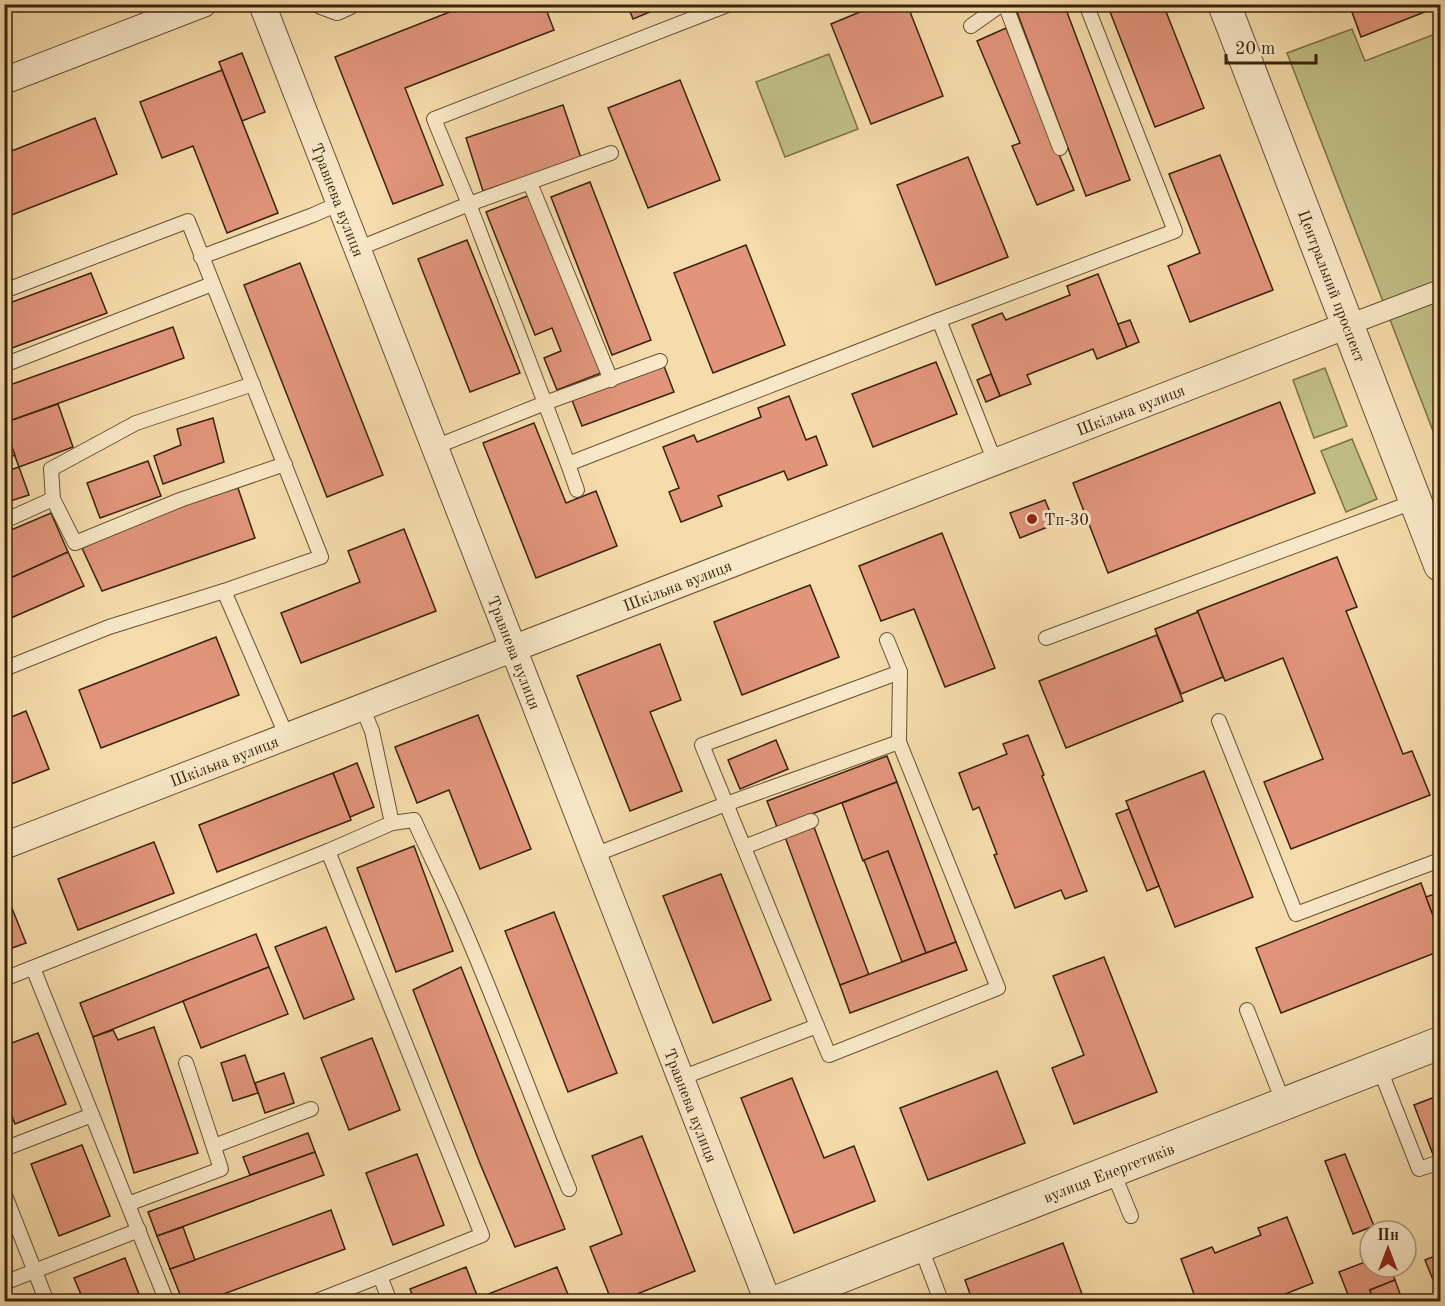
<svg xmlns="http://www.w3.org/2000/svg" width="1445" height="1306" font-family="'Old Standard TT',serif">
<style>
.green{fill:#c1bf86;stroke:#7d7149;stroke-width:1.5}
.building{fill:#e2957b;stroke:#39230c;stroke-width:1.5}
.lines{fill:none;stroke-linecap:round;stroke-linejoin:round}
.service-casing{stroke:#685134;stroke-width:16}
.pedestrian-casing{stroke:#685134;stroke-width:22}
.minor-casing{stroke:#685134;stroke-width:28}
.tertiary-casing{stroke:#685134;stroke-width:34}
.service{stroke:#f9e8c8;stroke-width:14}
.pedestrian{stroke:#f9e8c8;stroke-width:20}
.minor{stroke:#f9e8c8;stroke-width:26}
.tertiary{stroke:#f9e8c8;stroke-width:32}
.poi-dot{fill:#8f2418;stroke:#f9e8c8;stroke-width:2}
.labels{text-anchor:middle;stroke-width:6;stroke-linejoin:round;paint-order:stroke}
.street-label{font-size:16px;fill:#39230c;stroke:#f9e8c8}
.poi-label{font-size:16px;fill:#39230c;stroke:#f9e8c8;text-anchor:start}
</style>
<rect width="100%" height="100%" fill="#f6dcab"/>
<filter id="stains"><feTurbulence type="fractalNoise" baseFrequency=".00333" numOctaves="4"/><feColorMatrix values="0 0 0 0 .2 0 0 0 0 .09 0 0 0 0 .02 0 0 0 .5 -.17"/></filter>
<radialGradient id="worn" r=".72"><stop offset=".6" stop-color="#630" stop-opacity="0"/><stop offset="1" stop-color="#630" stop-opacity=".3"/></radialGradient>
<g class="green">
<path d="M1352 29 1365 61 1440 32V449L1287 53Z"/>
<path d="M829 54 858 129 785 157 756 82Z"/>
<path d="M1325 368 1347 426 1314 438 1293 380Z"/>
<path d="M1352 439 1377 499 1346 512 1321 451Z"/>
</g>
<g class="building">
<path d="M470 4H544L554 30 405 88 443 185 393 204 335 57Z"/>
<path d="M627 4H669L633 19Z"/>
<path d="M879 4H907L943 96 871 124 831 24Z"/>
<path d="M1014 4H1064L1130 180 1086 196Z"/>
<path d="M1107 4H1163L1204 108 1155 127Z"/>
<path d="M1349 4H1440V6L1361 37Z"/>
<path d="M1006 28 1074 190 1037 205 1012 146 1020 143 977 41Z"/>
<path d="M242 53 265 112 242 121 219 62Z"/>
<path d="M222 70 278 213 227 233 193 146 162 158 140 102Z"/>
<path d="M680 80 720 180 648 208 608 108Z"/>
<path d="M563 105 581 158 483 191 466 138Z"/>
<path d="M95 118 117 174 4 218V154Z"/>
<path d="M1220 155 1273 290 1190 322 1168 266 1200 253 1169 174Z"/>
<path d="M968 157 1008 257 936 285 897 185Z"/>
<path d="M590 182 651 340 612 355 551 197Z"/>
<path d="M530 195 601 373 557 390 544 358 561 351 552 328 535 335 486 212Z"/>
<path d="M467 240 520 373 470 392 418 259Z"/>
<path d="M746 245 785 345 713 373 674 273Z"/>
<path d="M300 263 383 475 327 497 244 285Z"/>
<path d="M91 273 107 313 4 351V305Z"/>
<path d="M1098 274 1127 347 1097 359 1093 349 1027 375 1031 384 1000 396 972 325 1002 313 1006 320 1070 295 1067 286Z"/>
<path d="M1130 320 1139 342 1127 347 1118 324Z"/>
<path d="M173 327 184 358 4 423V387Z"/>
<path d="M936 362 957 414 873 447 852 394Z"/>
<path d="M664 366 674 392 582 426 572 400Z"/>
<path d="M991 374 1000 396 986 402 977 380Z"/>
<path d="M789 396 806 440 816 436 827 465 788 480 784 471 718 496 722 506 681 522 669 492 679 488 663 447 694 435 697 442 761 417 758 408Z"/>
<path d="M1280 402 1315 493 1108 573 1073 483Z"/>
<path d="M58 404 73 447 19 467 4 427V423Z"/>
<path d="M213 418 224 462 163 484 154 456 181 445 177 429Z"/>
<path d="M534 423 566 503 596 491 617 546 536 578 483 443Z"/>
<path d="M4 427 15 455 4 459Z"/>
<path d="M148 461 161 496 100 518 87 483Z"/>
<path d="M19 467 29 495 4 503V472Z"/>
<path d="M238 488 255 538 102 591 82 548 170 507Z"/>
<path d="M1045 500 1055 524 1020 538 1010 513Z"/>
<path d="M51 513 68 552 4 581V533Z"/>
<path d="M404 529 436 611 301 663 281 613 360 582 348 551Z"/>
<path d="M942 533 995 668 945 687 914 609 881 621 859 566Z"/>
<path d="M68 552 84 586 4 621V581Z"/>
<path d="M1337 557 1357 607 1346 611 1403 754 1412 751 1430 795 1291 849 1264 782 1323 759 1283 658 1225 681 1197 611Z"/>
<path d="M810 585 839 657 742 695 714 622Z"/>
<path d="M1198 612 1223 677 1181 694 1155 629Z"/>
<path d="M1157 635 1183 701 1066 748 1039 681Z"/>
<path d="M216 637 239 695 101 748 79 690Z"/>
<path d="M660 644 681 700 650 712 682 791 630 811 577 676Z"/>
<path d="M26 711 49 769 4 787V720Z"/>
<path d="M478 715 531 849 480 869 449 790 417 803 395 747Z"/>
<path d="M1028 735 1044 775 1042 776 1087 891 1065 899 1061 890 1015 908 994 855 997 854 979 807 973 810 959 773 1007 754 1003 744Z"/>
<path d="M776 740 788 769 740 789 728 760Z"/>
<path d="M887 756 897 782 777 827 767 801Z"/>
<path d="M357 763 374 807 350 817 333 773Z"/>
<path d="M1204 771 1253 897 1175 927 1126 801Z"/>
<path d="M333 773 351 820 217 872 199 825Z"/>
<path d="M897 782 956 942 926 953 888 851 863 861 842 803Z"/>
<path d="M1129 809 1159 886 1147 891 1116 814Z"/>
<path d="M814 827 869 975 840 985 785 837Z"/>
<path d="M154 842 174 893 78 930 58 879Z"/>
<path d="M414 846 453 951 396 972 357 868Z"/>
<path d="M888 851 926 953 902 962 864 860Z"/>
<path d="M721 874 771 1000 713 1023 663 896Z"/>
<path d="M1421 883 1440 934V951L1281 1013 1256 948Z"/>
<path d="M1440 892V934L1426 897Z"/>
<path d="M7 896 26 943 4 951V897Z"/>
<path d="M554 912 617 1073 568 1092 505 931Z"/>
<path d="M326 927 354 999 304 1019 275 947Z"/>
<path d="M256 934 269 967 93 1037 80 1003Z"/>
<path d="M956 942 967 970 850 1013 840 985Z"/>
<path d="M1104 957 1157 1092 1074 1124 1052 1068 1084 1055 1053 976Z"/>
<path d="M269 967 288 1014 201 1048 183 1001Z"/>
<path d="M461 967 565 1229 515 1247 479 1161 413 990Z"/>
<path d="M154 1027 198 1153 134 1173 93 1037 113 1030 118 1040Z"/>
<path d="M38 1033 66 1104 15 1124 4 1097V1046Z"/>
<path d="M372 1038 400 1110 349 1130 321 1058Z"/>
<path d="M245 1055 258 1093 233 1101 221 1063Z"/>
<path d="M997 1071 1025 1143 928 1180 900 1108Z"/>
<path d="M284 1073 294 1103 265 1113 255 1083Z"/>
<path d="M792 1078 824 1158 854 1146 875 1201 794 1233 741 1098Z"/>
<path d="M1440 1095V1155L1434 1157 1414 1105Z"/>
<path d="M308 1133 315 1152 250 1175 243 1157Z"/>
<path d="M642 1136 695 1271 617 1302H612L590 1247 622 1234 592 1156Z"/>
<path d="M82 1145 110 1216 59 1236 31 1164Z"/>
<path d="M315 1152 324 1175 157 1236 148 1212Z"/>
<path d="M417 1154 444 1225 393 1245 366 1173Z"/>
<path d="M1345 1154 1374 1226 1353 1234 1325 1161Z"/>
<path d="M331 1210 345 1249 202 1302H183L170 1269Z"/>
<path d="M1287 1217 1313 1283 1265 1302H1197L1181 1259 1212 1247 1215 1253 1261 1235 1258 1228Z"/>
<path d="M183 1227 195 1260 170 1269 157 1236Z"/>
<path d="M1063 1243 1085 1302H973L965 1280Z"/>
<path d="M1440 1254V1297L1425 1260Z"/>
<path d="M125 1258 142 1302H84L74 1278Z"/>
<path d="M1370 1260V1267H1390L1395 1280 1370 1290 1372 1297 1360 1302H1351L1339 1272Z"/>
<path d="M466 1267 478 1298 557 1267 571 1302H415L410 1289Z"/>
<path d="M1395 1280 1403 1302H1363V1300L1372 1297 1370 1290Z"/>
</g>
<g class="lines">
<defs>
<g id="service">
<path d="M1005 4 1060 148"/>
<path d="M971 26 1002 4"/>
<path d="M530 183 611 380"/>
<path d="M357 249 469 204 611 153"/>
<path d="M201 257 313 215 340 203"/>
<path d="M4 291 188 221 321 557 224 591 109 627 4 669"/>
<path d="M939 320 1175 231 1086 4"/>
<path d="M660 361 545 403 469 204 434 119 730 4"/>
<path d="M4 365 212 284"/>
<path d="M435 447 545 403 568 464 939 320 995 462"/>
<path d="M568 464 577 490"/>
<path d="M53 499 51 469 136 423 253 384"/>
<path d="M4 521 53 499 75 543 180 500 285 464"/>
<path d="M224 591 287 737"/>
<path d="M1046 638 1416 501"/>
<path d="M1219 721 1296 914 1440 860"/>
<path d="M392 823 414 820C428 851 444 883 458 915 498 1005 531 1098 569 1189"/>
<path d="M744 847 811 821"/>
<path d="M594 855 726 804 899 742"/>
<path d="M33 968 167 1302"/>
<path d="M4 979 328 851 392 823 372 731 362 707"/>
<path d="M1247 1010 1284 1104"/>
<path d="M817 1026 702 745 900 672"/>
<path d="M1379 1067 1419 1169 1440 1162"/>
<path d="M681 1078 817 1026 829 1055 998 988 899 742 900 672 887 640"/>
<path d="M214 1146 311 1109"/>
<path d="M4 1149 92 1115"/>
<path d="M1112 1170 1131 1216"/>
<path d="M4 1193 47 1302"/>
<path d="M128 1204 221 1169 186 1063"/>
<path d="M920 1245 940 1298"/>
<path d="M380 1276 390 1302"/>
<path d="M4 1283 139 1230"/>
<path d="M314 1302 380 1276 482 1235 328 851"/>
</g>
<g id="pedestrian">
<path d="M321 4 337 10 350 4"/>
<path d="M1348 325 1440 290"/>
</g>
<g id="minor">
<path id="s1" d="M262 4 768 1302"/>
<path d="M4 81 203 4"/>
<path id="s2" d="M4 846 1348 325"/>
</g>
<g id="tertiary">
<path id="s3" d="M1224 4 1440 565"/>
<path id="s4" d="M776 1302 1440 1043"/>
</g>
</defs>
<use href="#service" class="service-casing"/>
<use href="#pedestrian" class="pedestrian-casing"/>
<use href="#minor" class="minor-casing"/>
<use href="#tertiary" class="tertiary-casing"/>
<use href="#service" class="service"/>
<use href="#pedestrian" class="pedestrian"/>
<use href="#minor" class="minor"/>
<use href="#tertiary" class="tertiary"/>
</g>
<circle class="poi-dot" cx="1032" cy="519" r="6"/>
<g class="labels">
<g class="street-label">
<text dy="6" stroke="none"><textPath href="#s1" startOffset="210">Травнева вулиця</textPath></text>
<text dy="6" stroke="none"><textPath href="#s3" startOffset="302">Центральний проспект</textPath></text>
<text dy="6" stroke="none"><textPath href="#s2" startOffset="1208">Шкільна вулиця</textPath></text>
<text dy="6" stroke="none"><textPath href="#s2" startOffset="722">Шкільна вулиця</textPath></text>
<text dy="6" stroke="none"><textPath href="#s1" startOffset="696">Травнева вулиця</textPath></text>
<text dy="6" stroke="none"><textPath href="#s2" startOffset="236">Шкільна вулиця</textPath></text>
<text dy="6" stroke="none"><textPath href="#s1" startOffset="1182">Травнева вулиця</textPath></text>
<text dy="6" stroke="none"><textPath href="#s4" startOffset="357">вулиця Енергетиків</textPath></text>
</g>
<g class="poi-label">
<text x="1044" y="525">Тп-30</text>
</g>
</g>
<rect width="1445" height="1306" fill="none" stroke="#f6dcab" stroke-width="24"/>
<rect x="6" y="6" width="1433" height="1294" fill="none" stroke="#39230c" stroke-width="3"/>
<rect x="12" y="12" width="1421" height="1282" fill="none" stroke="#39230c" stroke-width="1.5"/>
<g transform="translate(1388 1249)"><circle r="28" fill="#f9e8c8" stroke="#ac997d" stroke-width="1.5"/>
<path d="M0-4.5L10 22L0 15L-10 22Z" fill="#8f2418"/>
<text y="-9" font-size="16" font-weight="bold" text-anchor="middle" fill="#39230c">Пн</text>
</g>
<path d="M1226 54v9h90v-9" fill="none" stroke="#39230c" stroke-width="3"/>
<text x="1235" y="54" font-size="18" fill="#39230c" stroke="#f9e8c8" stroke-width="4.5" paint-order="stroke">20 m</text>
<rect width="100%" height="100%" filter="url(#stains)"/>
<rect width="100%" height="100%" fill="url(#worn)"/>
</svg>
